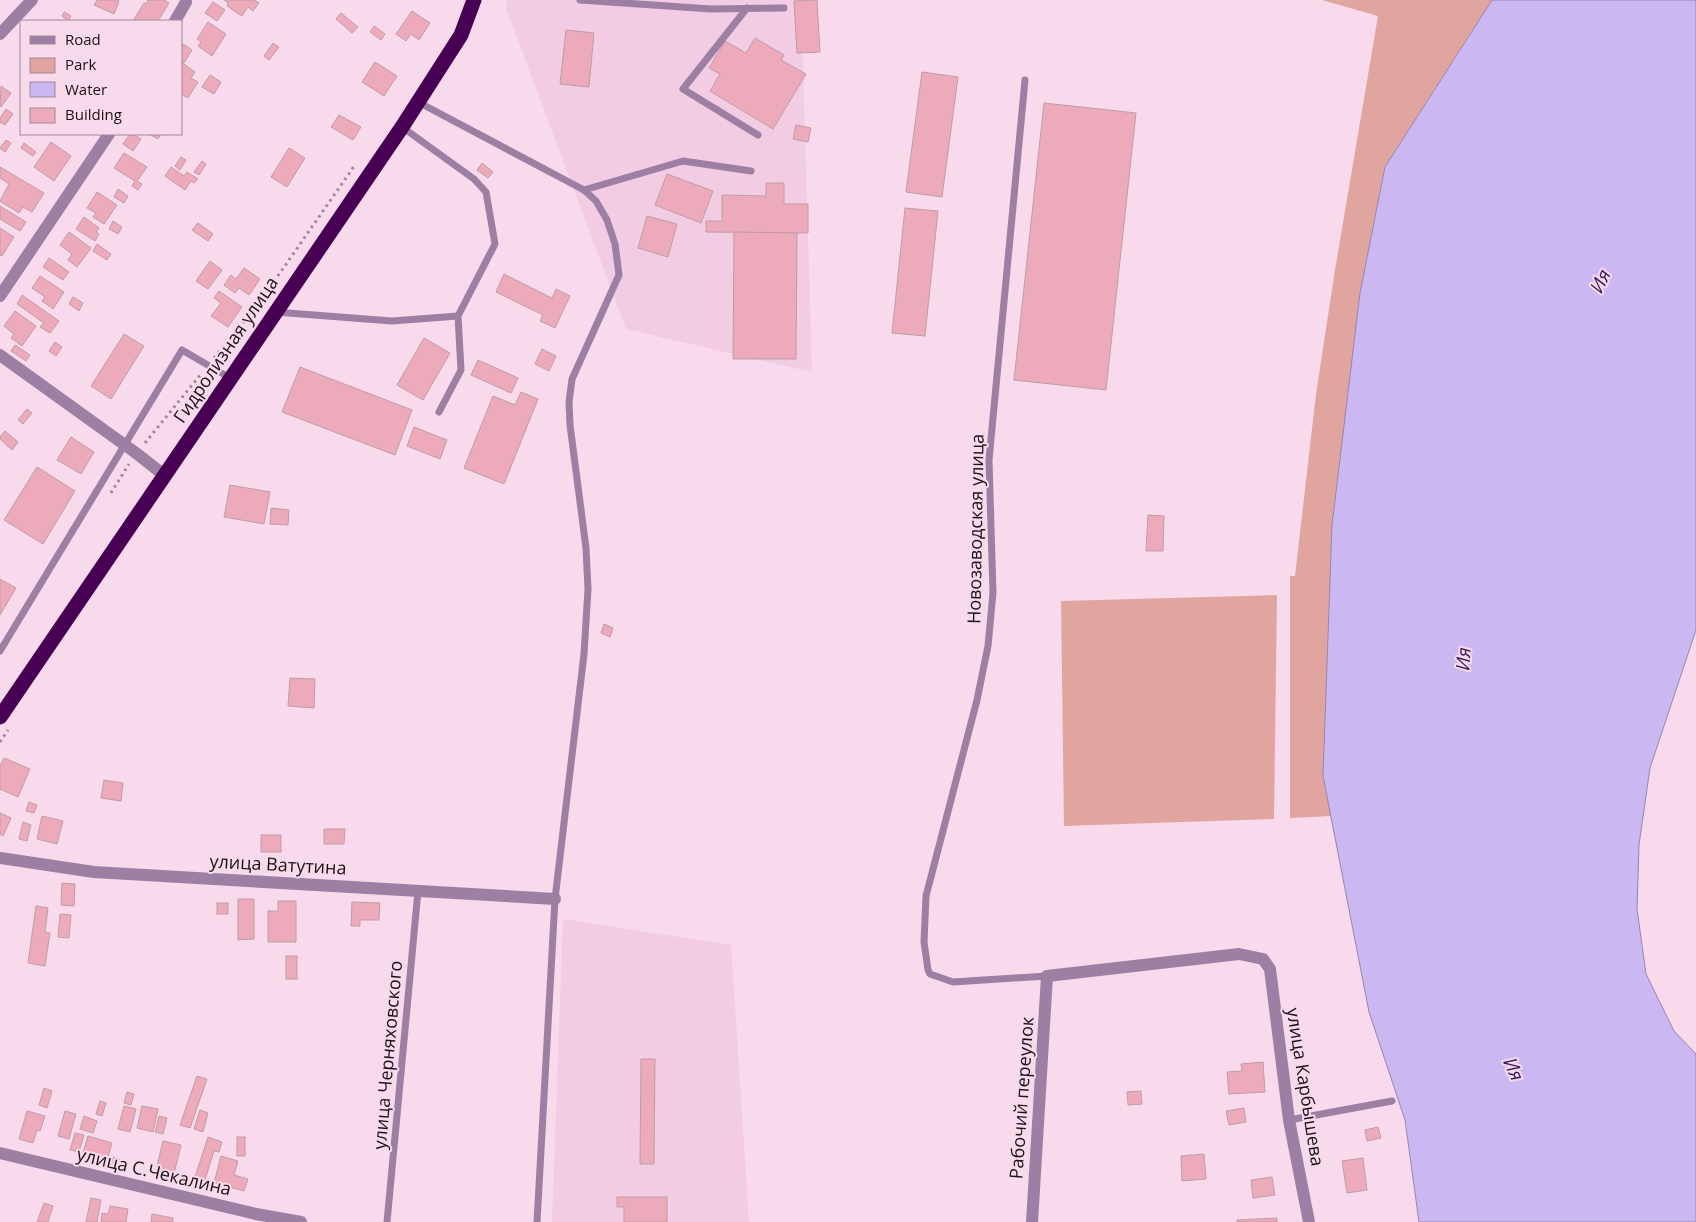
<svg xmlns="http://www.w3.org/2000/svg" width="1696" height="1222" font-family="'Open Sans',sans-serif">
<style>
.built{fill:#f1cce2}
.green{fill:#e1a5a0}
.water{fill:#cbb8f2;stroke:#9686b0}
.building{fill:#edaaba;stroke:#be9da4}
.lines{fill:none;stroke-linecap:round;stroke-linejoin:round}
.path{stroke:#9d8895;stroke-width:3;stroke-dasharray:2.5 4;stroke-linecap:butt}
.lane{stroke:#9d7fa3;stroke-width:7}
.street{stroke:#9d7fa3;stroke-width:12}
.highway{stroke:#480055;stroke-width:15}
.labels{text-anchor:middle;stroke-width:4;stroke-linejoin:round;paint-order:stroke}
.street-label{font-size:18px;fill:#1a1016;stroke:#f8daec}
.water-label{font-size:19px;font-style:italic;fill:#35195a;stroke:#f8daec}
</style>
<rect width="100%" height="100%" fill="#f8daec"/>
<g class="built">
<path d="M507 0H801L812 372 626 329 506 8Z"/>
<path d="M563 919 731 945 749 1222H552Z"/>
</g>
<g class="green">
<path d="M1322 0H1492L1385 167 1323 775 1331 816 1290 818V576H1295L1316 394 1335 270 1378 16Z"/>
<path d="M1277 595 1274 819 1064 826 1061 601Z"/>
</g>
<path class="water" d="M1492 0H1696V630L1650 768 1639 845 1637 909 1646 974 1674 1031 1696 1054V1222H1419L1405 1120 1369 1012 1323 776 1332 525 1360 293 1385 167Z"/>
<g class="building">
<path d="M97 0H117L119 1 114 14 94 5Z"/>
<path d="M148 0H164L169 3 158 21H133L144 3 146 4Z"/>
<path d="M224 0H254L259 3 253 11 248 7 242 16 227 6 228 3Z"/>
<path d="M817 0 820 52 797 53 794 1Z"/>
<path d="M213 2 225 10 217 21 205 13Z"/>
<path d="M412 11 430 23 419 40 411 34 406 41 396 34Z"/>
<path d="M64 12 71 16 68 21 62 16Z"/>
<path d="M341 13 358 27 352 33 336 19Z"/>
<path d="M208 22 226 34 212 56 198 46 201 42 197 39Z"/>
<path d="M374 26 385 34 381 40 370 32Z"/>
<path d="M566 30 594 33 589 87 560 84Z"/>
<path d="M755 38 784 55 781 60 806 74 773 129 710 91 720 74 709 68 725 41 746 53Z"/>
<path d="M273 43 279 47 269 60 264 56Z"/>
<path d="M183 44 192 50 184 63 181 61V48Z"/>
<path d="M181 62 195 72 191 78 198 82 188 98 181 94Z"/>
<path d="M375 62 397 76 384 96 362 82Z"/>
<path d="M922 72 958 77 942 197 906 192Z"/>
<path d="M210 75 221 82 214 94 202 87Z"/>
<path d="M1 86 11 93 1 107 0 106Z"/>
<path d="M1044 103 1136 113 1106 390 1014 380Z"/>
<path d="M6 109 13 114 5 125 0 122V118Z"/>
<path d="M339 115 361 127 353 140 331 127Z"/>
<path d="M796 125 811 128 808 142 793 139Z"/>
<path d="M130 134H133L141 139 133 151 123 144Z"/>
<path d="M149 134H161L158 139Z"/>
<path d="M6 140 11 143 5 152 0 148Z"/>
<path d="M51 142 71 156 54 181 34 167Z"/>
<path d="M24 143 36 152 33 156 21 148Z"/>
<path d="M289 148 305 158 287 187 271 177Z"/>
<path d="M124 153 147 167 137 181 142 184 138 190 132 186 135 181 114 168Z"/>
<path d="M181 157 186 160 180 170 175 166Z"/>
<path d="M202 161 206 164 199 175 194 172Z"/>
<path d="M482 163 493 172 488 178 477 170Z"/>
<path d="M0 167 44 193 32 212 23 207 19 213 0 201 9 184 0 178Z"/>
<path d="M171 167 184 176 187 172 198 179 194 183 191 181 185 190 165 176Z"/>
<path d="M667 174 713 191 701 223 655 205Z"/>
<path d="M766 183H784V204H808V233L706 232V221H722V195L766 196Z"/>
<path d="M118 189 128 196 124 203 114 197Z"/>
<path d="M97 192 117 205 104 224 93 217 96 213 87 208Z"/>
<path d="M0 206 26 222 20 231 0 219Z"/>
<path d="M905 208 938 211 925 336 892 333Z"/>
<path d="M647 216 677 224 668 257 638 248Z"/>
<path d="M84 217 99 228 96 232 99 234 95 241 76 229Z"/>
<path d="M113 221 122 227 118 234 109 229Z"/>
<path d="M198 223 213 234 208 241 192 230Z"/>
<path d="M0 228 14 237 2 256 0 255Z"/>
<path d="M69 232 91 248 77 267 68 260 72 254 60 245Z"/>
<path d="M734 232 797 233 796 359H733Z"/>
<path d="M97 244 111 254 107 260 93 251Z"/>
<path d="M49 258 69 272 63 280 43 267Z"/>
<path d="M210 261 222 270 208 289 196 281Z"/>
<path d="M244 268 260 279 249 295 239 288 235 293 224 285 231 275 236 279Z"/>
<path d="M504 274 552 298 556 289 570 296 555 328 540 321 543 315 496 292Z"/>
<path d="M40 276 64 292 53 309 42 301 45 297 32 288Z"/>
<path d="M219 291 242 307 228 327 211 316 221 303 214 298Z"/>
<path d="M22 295 59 321 50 333 40 327 44 323 17 304Z"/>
<path d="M73 297 83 303 79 311 69 304Z"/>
<path d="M15 311 36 326 22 346 11 338 14 334 4 326Z"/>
<path d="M124 334 144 346 111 399 91 386Z"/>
<path d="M424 338 450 353 423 400 397 385Z"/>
<path d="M55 342 62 347 56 356 49 351Z"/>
<path d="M15 345 30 355 26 361 11 351Z"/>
<path d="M542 349 556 356 549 371 535 364Z"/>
<path d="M478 360 518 378 511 393 471 375Z"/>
<path d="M300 367 412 410 395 455 282 412Z"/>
<path d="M521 392 538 399 504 484 464 468 493 396 515 405Z"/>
<path d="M27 409 32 413 23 424 18 420Z"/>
<path d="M414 427 447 440 440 459 407 446Z"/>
<path d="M5 431 18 442 12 450 0 439V437Z"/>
<path d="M71 437 94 452 81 474 57 460Z"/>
<path d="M37 467 75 491 43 544 4 520Z"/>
<path d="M230 485 270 492 264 524 224 517Z"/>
<path d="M271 508 289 510 288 525 270 524Z"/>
<path d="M1148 515 1164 516 1163 551H1146Z"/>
<path d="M0 579 16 588 0 615Z"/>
<path d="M604 624 613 628 610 637 601 633Z"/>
<path d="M290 678 315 679 314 708 288 706Z"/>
<path d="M4 758 30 769 18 797 0 789V766Z"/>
<path d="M104 780 123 783 121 801 101 798Z"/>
<path d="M29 802 37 805 34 813 26 811Z"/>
<path d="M0 813 11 818 3 836 0 834Z"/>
<path d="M42 816 63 821 57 844 37 839Z"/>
<path d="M23 822 31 825 27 841 19 839Z"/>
<path d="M324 829H345L344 844H324Z"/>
<rect x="261" y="835" width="20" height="17"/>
<path d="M62 883 75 884 74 906 61 905Z"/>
<path d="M238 899H254V939L238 940Z"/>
<path d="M278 901H296V942H268V911H278Z"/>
<path d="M352 902 380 903 379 920H360V926H351Z"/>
<rect x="217" y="903" width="11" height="11"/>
<path d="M36 906 48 908 45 932 50 933 45 966 28 963Z"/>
<path d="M60 914 71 915 69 938 58 937Z"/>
<rect x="286" y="956" width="11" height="23"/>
<path d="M641 1059H655L654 1164H640Z"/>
<path d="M1263 1062 1265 1092 1229 1094 1227 1072 1242 1071 1241 1064Z"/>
<path d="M197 1076 207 1079 190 1128 180 1125Z"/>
<path d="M44 1088 52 1091 47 1108 39 1105Z"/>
<path d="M1141 1091 1142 1104 1128 1105 1127 1092Z"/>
<path d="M127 1092 134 1094 131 1105 124 1103Z"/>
<path d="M100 1101 106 1103 102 1116 96 1114Z"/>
<path d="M124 1106 136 1109 130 1132 118 1129Z"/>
<path d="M142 1106 158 1109 153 1132 137 1128Z"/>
<path d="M1244 1108 1246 1122 1229 1125 1226 1111Z"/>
<path d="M200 1110 208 1113 203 1132 194 1129Z"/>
<path d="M27 1111 45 1116 40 1131 37 1130 33 1143 19 1139Z"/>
<path d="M65 1111 76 1114 69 1139 58 1136Z"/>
<path d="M84 1116 97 1121 93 1133 80 1129Z"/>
<path d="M159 1116 167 1118 163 1134 155 1132Z"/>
<path d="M1378 1127 1381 1138 1367 1141 1365 1130Z"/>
<path d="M75 1133 84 1135 79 1152 70 1150Z"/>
<path d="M88 1136 112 1143 106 1163 82 1156Z"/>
<path d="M208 1137 222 1142 219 1152 214 1151 204 1183 194 1180Z"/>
<rect x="237" y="1137" width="8" height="19"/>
<path d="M163 1141 181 1145 174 1174 156 1170Z"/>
<path d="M1204 1154 1206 1179 1182 1181 1181 1156Z"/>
<path d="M221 1156 238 1161 234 1175 248 1179 244 1191 214 1183Z"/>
<path d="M113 1157 122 1160 119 1169 110 1166Z"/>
<path d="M1363 1158 1367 1190 1347 1193 1342 1161Z"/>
<path d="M1272 1177 1275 1195 1253 1198 1251 1180Z"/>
<path d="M617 1197H667V1222H624V1207H617Z"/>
<path d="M91 1198 101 1200 97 1222H86Z"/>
<path d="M44 1203 53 1206 48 1222H37Z"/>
<path d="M110 1206 128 1209 126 1222H101L102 1213 108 1214Z"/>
<path d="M152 1214 173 1218V1222H151Z"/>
<path d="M1277 1218V1222H1237V1220Z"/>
</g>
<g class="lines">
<g class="path">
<path d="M214 358 257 306 355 165"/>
<path d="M145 443 201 374"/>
<path d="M111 493 129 464"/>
<path d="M0 742 8 730"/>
</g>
<g class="lane">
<path d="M580 0 711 9 784 8"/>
<path d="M747 8 683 89 758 135"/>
<path d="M1025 80 989 460 993 593 988 646 977 700 926 896 924 942 928 970 930 974 953 982 1047 976"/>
<path d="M418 102 584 190 596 201 607 220 615 244 619 275 572 379 569 402 570 425 586 548 588 589 584 654 555 899 537 1222"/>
<path d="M584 190 683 161 751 171"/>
<path d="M275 312 392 321 458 316 495 244 486 192 474 179 402 127"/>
<path d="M439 412 461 370 458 316"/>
<path d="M0 651 182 350 230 378"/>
<path d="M1289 1120 1392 1101"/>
<path d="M387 1222 418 891"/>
</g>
<g class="street">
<path d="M175 21 186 2"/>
<path d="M0 34 32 0"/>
<path d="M0 296 109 134"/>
<path d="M0 355 136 453 164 475"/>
<path d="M0 858 94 872 555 899"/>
<path d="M0 1153 256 1214 301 1222"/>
<path d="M1032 1222 1047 976 1239 954 1263 959 1270 969 1289 1120 1309 1222"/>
</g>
<path class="highway" d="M0 717 402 127 461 35 474 0"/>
</g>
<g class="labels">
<g class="street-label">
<text transform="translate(226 350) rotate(-56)" y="6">Гидролизная улица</text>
<text transform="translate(976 529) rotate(-89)" y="6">Новозаводская улица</text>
<text transform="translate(278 865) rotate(3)" y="6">улица Ватутина</text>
<text transform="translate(388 1055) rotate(-85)" y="6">улица Черняховского</text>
<text transform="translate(1305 1087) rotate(81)" y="6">улица Карбышева</text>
<text transform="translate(1022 1098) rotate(-86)" y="6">Рабочий переулок</text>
<text transform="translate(154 1172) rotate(13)" y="6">улица С.Чекалина</text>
</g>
<g class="water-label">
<text transform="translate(1600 281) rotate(-64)" y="7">Ия</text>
<text transform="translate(1463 659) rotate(-86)" y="7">Ия</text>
<text transform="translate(1514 1069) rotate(66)" y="7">Ия</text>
</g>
</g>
<rect x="20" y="20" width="162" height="115" fill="#f8daec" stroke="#9f8996"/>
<rect x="30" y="36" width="25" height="8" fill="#9d7fa3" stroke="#9f8996"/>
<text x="65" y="45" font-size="15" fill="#1a1016">Road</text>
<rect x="30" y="58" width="25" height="15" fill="#e1a5a0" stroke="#9f8996"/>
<text x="65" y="70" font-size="15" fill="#1a1016">Park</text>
<rect x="30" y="82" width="25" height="15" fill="#cbb8f2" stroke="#9f8996"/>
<text x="65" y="95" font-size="15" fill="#1a1016">Water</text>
<rect x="30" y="108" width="25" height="15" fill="#edaaba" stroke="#9f8996"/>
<text x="65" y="120" font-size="15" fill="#1a1016">Building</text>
</svg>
